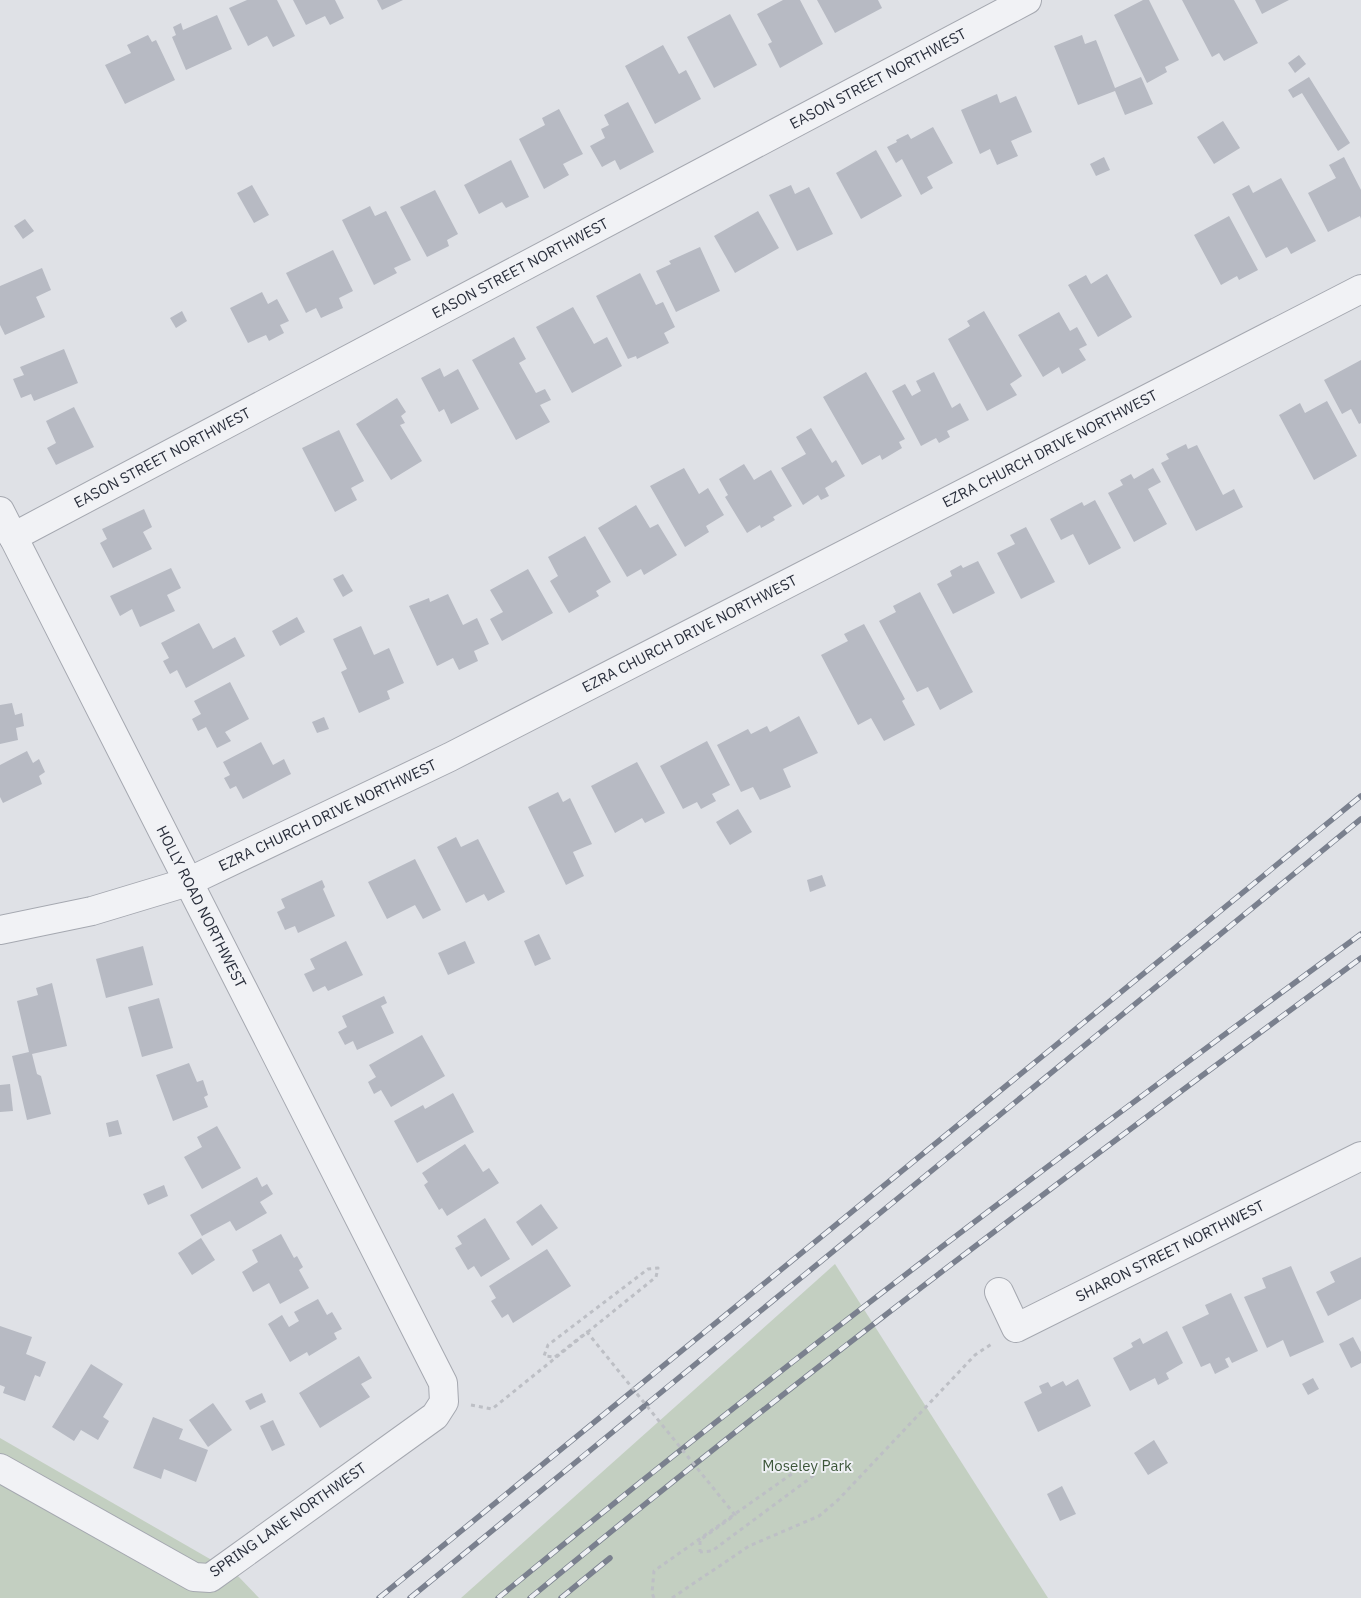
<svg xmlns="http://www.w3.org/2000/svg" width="1361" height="1598" font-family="'IBM Plex Sans',sans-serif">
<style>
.green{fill:#c3cfc1}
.building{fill:#b7bac3}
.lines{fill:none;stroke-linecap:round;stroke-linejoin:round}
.minor-casing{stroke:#a5a8b0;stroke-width:30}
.path{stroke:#bdbfc5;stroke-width:3;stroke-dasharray:4 4;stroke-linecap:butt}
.minor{stroke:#f1f2f5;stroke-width:28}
.rail-casing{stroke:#7a808e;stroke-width:5.5}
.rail{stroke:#eef0f4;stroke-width:4;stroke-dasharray:11;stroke-linecap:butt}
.path-bridge{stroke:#bdbfc5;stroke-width:3;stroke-dasharray:4 4;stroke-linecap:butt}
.labels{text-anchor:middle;stroke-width:4;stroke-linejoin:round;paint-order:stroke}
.street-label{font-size:15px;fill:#2a2f3c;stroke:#eef0f4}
.park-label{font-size:15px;fill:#3c5639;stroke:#eef0f4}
</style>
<rect width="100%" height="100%" fill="#dfe1e6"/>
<g class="green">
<path d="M835 1264 1048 1598H461Z"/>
<path d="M0 1438 236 1574 259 1598H0Z"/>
</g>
<g class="building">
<path d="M247 0H277L295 36 273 47 267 36 248 46 229 8Z"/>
<path d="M293 0H335L344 18 330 25 325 16 306 25Z"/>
<path d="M377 0H403L382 10Z"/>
<path d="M783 0H800L823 44 780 68 768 44 772 42 757 14Z"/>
<path d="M817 0H878L882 8 835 33Z"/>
<path d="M1143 0H1149L1179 60 1165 67 1167 72 1147 83 1114 15Z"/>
<path d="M1182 0H1234L1258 43 1224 61 1219 53 1212 57Z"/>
<path d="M1255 0H1289L1262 14Z"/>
<path d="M730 14 757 65 714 88 687 37Z"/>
<path d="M217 15 232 49 186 70 172 37 176 35 173 27 181 23 183 30Z"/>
<path d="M148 35 152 42 156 40 175 80 125 104 105 65 131 53 127 45Z"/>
<path d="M1082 35 1085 44 1096 40 1115 88 1141 77 1153 104 1125 115 1115 91 1078 105 1054 46Z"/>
<path d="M663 45 679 74 686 70 701 99 655 124 625 66Z"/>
<path d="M1299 55 1306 64 1295 73 1288 63Z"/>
<path d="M1309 77 1350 143 1338 151 1302 93 1293 98 1288 90Z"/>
<path d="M997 94 1000 103 1016 96 1032 132 1011 141 1018 156 997 165 990 149 980 154 961 110Z"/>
<path d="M628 102 654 152 620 170 615 160 602 167 590 146 605 138 601 129 609 125 604 115Z"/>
<path d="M559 109 583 154 563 164 569 175 544 189 519 139 545 125 542 118Z"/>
<path d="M1223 121 1240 148 1214 164 1197 137Z"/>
<path d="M933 127 953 163 927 177 933 188 921 195 902 159 896 163 887 147 897 142 896 140 908 134 911 139Z"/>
<path d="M876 150 902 196 861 219 836 173Z"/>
<path d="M1104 157 1110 170 1096 176 1090 164Z"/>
<path d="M1344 157 1361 190V219L1360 216 1328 232 1308 193 1336 178 1329 165Z"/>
<path d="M511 160 529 197 506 208 502 202 479 214 464 185Z"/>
<path d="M1281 178 1316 241 1291 254 1287 247 1266 258 1232 194 1249 185 1253 193Z"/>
<path d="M252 185 269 215 254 223 237 193Z"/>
<path d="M791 185 795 194 809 187 833 234 797 251 769 195Z"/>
<path d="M435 190 458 234 447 240 449 246 427 257 400 207Z"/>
<path d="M370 206 375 216 386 211 411 260 394 268 397 273 374 285 342 220Z"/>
<path d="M758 211 779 248 735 273 714 236Z"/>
<path d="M1229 216 1258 270 1239 280 1237 276 1221 285 1194 235Z"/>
<path d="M25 219 34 231 23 239 14 226Z"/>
<path d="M700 247 720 291 676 312 656 271 671 264 669 261Z"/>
<path d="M333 250 353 291 339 298 343 308 321 318 316 308 306 313 286 273Z"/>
<path d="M42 268 51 290 36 297 45 317 5 335 0 325V286Z"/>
<path d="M640 273 656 305 663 302 675 327 664 333 669 343 637 359 636 356 628 359 596 296Z"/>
<path d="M1107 274 1132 317 1098 337 1068 285 1086 275 1091 284Z"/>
<path d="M262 292 268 304 277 299 289 321 280 325 284 333 269 341 266 335 248 343 230 308Z"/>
<path d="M573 307 594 344 607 337 622 366 572 393 536 327Z"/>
<path d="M182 311 187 321 176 328 170 318Z"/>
<path d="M984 311 1022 376 1010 384 1017 395 987 411 948 339 970 326 967 321Z"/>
<path d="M1059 312 1070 331 1077 327 1087 345 1079 349 1086 360 1062 374 1059 367 1043 377 1018 335Z"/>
<path d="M514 337 526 359 519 363 536 393 545 389 551 400 540 405 550 422 516 440 472 360Z"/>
<path d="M64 349 78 383 34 401 31 394 21 398 13 379 24 375 20 367Z"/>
<path d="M1361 360V423L1359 424 1351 409 1342 414 1324 380Z"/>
<path d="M440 368 444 377 458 369 479 409 451 424 444 409 439 412 421 378Z"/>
<path d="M866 372 905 439 899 442 902 448 882 460 880 455 862 465 823 397Z"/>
<path d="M934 372 952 408 960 403 969 420 947 431 950 437 939 443 936 438 921 446 892 391 905 384 912 396 921 391 916 381Z"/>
<path d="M397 398 406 412 401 416 405 423 400 425 422 461 391 480 356 424Z"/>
<path d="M1327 401 1357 456 1314 480 1279 415 1300 403 1305 413Z"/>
<path d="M74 407 94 447 56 465 47 448 56 443 46 421Z"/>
<path d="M811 428 832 463 836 460 845 476 825 488 829 496 821 500 818 495 803 505 781 468 806 454 796 437Z"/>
<path d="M339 430 364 481 351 488 357 500 335 512 302 448Z"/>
<path d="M1186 444 1188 449 1197 445 1223 495 1234 489 1243 507 1196 531 1161 463 1169 459 1166 454Z"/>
<path d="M744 464 754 480 771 470 792 506 773 517 775 520 761 528 760 525 747 533 725 497 728 495 719 479Z"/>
<path d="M684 468 699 494 708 488 724 515 706 526 709 532 685 547 650 486Z"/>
<path d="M1153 468 1161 482 1148 489 1167 524 1134 542 1108 493 1123 485 1120 480 1131 474 1134 479Z"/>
<path d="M1095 500 1121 548 1089 565 1073 534 1061 540 1050 519 1082 502 1084 506Z"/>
<path d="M636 505 650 528 658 524 677 555 644 575 641 569 627 577 598 528Z"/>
<path d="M144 509 152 527 143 532 152 549 113 568 100 543 107 539 102 529Z"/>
<path d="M1026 527 1055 582 1021 599 997 553 1015 544 1010 535Z"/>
<path d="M585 536 611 582 596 591 599 596 569 613 550 581 558 576 548 557Z"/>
<path d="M978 561 995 593 953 614 937 584 952 576 950 571 961 565 963 568Z"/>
<path d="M171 568 181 588 167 595 175 611 140 627 132 609 120 616 110 596Z"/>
<path d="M528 569 553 613 502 641 490 619 503 612 490 590Z"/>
<path d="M343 574 353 591 343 597 333 579Z"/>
<path d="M920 592 973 692 940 710 928 687 917 692 879 621 896 612 893 606Z"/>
<path d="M448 594 463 625 477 618 489 644 474 651 478 661 459 670 453 658 437 666 409 606 429 598 430 602Z"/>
<path d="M297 617 305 632 280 646 272 631Z"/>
<path d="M199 623 213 649 235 637 245 656 186 688 177 670 170 674 163 661 169 658 161 643Z"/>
<path d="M864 624 905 699 902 701 915 725 884 741 871 718 858 725 821 655 848 641 844 634Z"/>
<path d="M361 626 374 655 389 648 404 683 387 691 390 699 359 713 341 672 347 669 333 639Z"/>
<path d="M230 682 249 719 225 732 231 741 217 748 206 727 198 731 192 719 201 714 194 701Z"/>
<path d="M12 703 15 715 22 713 24 726 16 728 18 740 0 744V705Z"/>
<path d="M799 716 818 753 783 769 791 787 760 800 753 787 741 792 717 745 748 729 751 734 767 726 770 732Z"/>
<path d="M324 717 329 729 317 733 312 722Z"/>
<path d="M707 741 730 785 712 794 716 801 701 809 697 802 683 809 660 766Z"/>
<path d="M261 742 273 765 284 759 291 774 243 799 236 786 230 789 224 778 230 775 223 762Z"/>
<path d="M27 751 33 763 39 759 45 772 39 776 42 784 3 803 0 797V765Z"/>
<path d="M637 762 665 813 645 823 642 818 615 833 591 786Z"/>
<path d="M558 792 563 802 570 798 592 844 573 852 584 876 566 885 528 807Z"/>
<path d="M738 809 752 832 730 845 716 822Z"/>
<path d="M456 837 461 847 478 839 505 892 488 901 484 894 466 903 437 847Z"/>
<path d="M415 859 441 910 423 919 415 905 387 919 368 882Z"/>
<path d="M822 875 826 886 810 892 807 880Z"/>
<path d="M322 880 325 887 323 889 335 916 298 933 295 926 285 930 277 912 285 908 281 899Z"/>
<path d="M539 934 551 959 535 966 524 941Z"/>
<path d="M346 941 363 975 328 991 325 986 313 992 304 974 315 969 310 959Z"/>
<path d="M465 941 475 963 448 975 438 953Z"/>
<path d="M143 946 153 985 106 998 96 959Z"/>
<path d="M52 983 67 1046 32 1054 37 1074 41 1076 51 1114 27 1120 12 1056 29 1052 17 1001 38 995 36 988Z"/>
<path d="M384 996 387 1003 381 1006 394 1033 357 1050 353 1041 345 1045 338 1032 347 1027 342 1016Z"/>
<path d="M159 998 173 1048 142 1057 128 1007Z"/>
<path d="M422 1035 445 1076 391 1107 381 1090 374 1094 368 1082 376 1077 369 1065Z"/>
<path d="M189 1063 197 1082 203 1080 208 1095 204 1097 208 1107 173 1121 156 1075Z"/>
<path d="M10 1084 13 1111 0 1112V1085Z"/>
<path d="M453 1093 474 1132 417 1163 394 1121 423 1105 425 1109Z"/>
<path d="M118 1120 122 1134 109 1137 106 1123Z"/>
<path d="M217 1126 241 1168 202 1189 184 1157 202 1147 197 1137Z"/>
<path d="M465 1144 483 1172 489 1168 499 1183 447 1216 442 1208 439 1210 424 1185 428 1182 422 1173Z"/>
<path d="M257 1177 262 1187 267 1184 273 1194 260 1202 267 1213 236 1231 230 1221 202 1236 190 1215Z"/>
<path d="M164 1185 168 1196 148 1205 143 1194Z"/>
<path d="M541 1204 558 1228 532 1246 516 1222Z"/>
<path d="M485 1218 510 1259 481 1277 474 1266 468 1270 455 1248 462 1244 457 1236Z"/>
<path d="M281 1234 294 1258 297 1256 303 1267 299 1270 309 1288 280 1304 269 1283 253 1292 242 1272 258 1262 252 1250Z"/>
<path d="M201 1238 215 1260 192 1275 178 1253Z"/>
<path d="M547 1249 571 1286 513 1323 508 1314 502 1318 491 1301 496 1298 489 1286Z"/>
<path d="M1361 1257V1299L1328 1316 1316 1292 1335 1282 1330 1272Z"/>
<path d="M1291 1266 1324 1342 1290 1357 1283 1340 1267 1348 1244 1297 1266 1288 1262 1278Z"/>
<path d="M1231 1293 1258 1351 1232 1363 1229 1357 1225 1359 1229 1367 1215 1374 1210 1363 1201 1367 1182 1327 1209 1314 1205 1305Z"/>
<path d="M318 1299 327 1315 332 1312 342 1329 334 1333 337 1339 309 1356 307 1352 290 1362 268 1324 282 1315 289 1327 299 1321 294 1312Z"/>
<path d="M0 1326 32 1337 26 1354 46 1362 40 1377 35 1375 25 1401 3 1393 5 1387 0 1385Z"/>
<path d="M1167 1331 1183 1363 1166 1373 1169 1379 1158 1385 1155 1378 1130 1391 1113 1358 1133 1347 1131 1343 1140 1338 1143 1344Z"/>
<path d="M1353 1337 1361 1352V1363L1351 1368 1339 1344Z"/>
<path d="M359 1356 372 1378 361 1384 370 1397 320 1428 299 1393Z"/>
<path d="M91 1364 123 1384 103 1417 109 1421 98 1440 81 1430 74 1441 52 1427Z"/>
<path d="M1313 1378 1319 1389 1308 1395 1302 1384Z"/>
<path d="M1078 1379 1091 1406 1038 1432 1024 1402 1042 1393 1039 1386 1048 1382 1051 1387 1063 1381 1066 1386Z"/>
<path d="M262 1393 266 1402 250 1410 245 1401Z"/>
<path d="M213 1403 232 1430 208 1447 189 1420Z"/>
<path d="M153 1417 183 1429 179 1439 208 1450 196 1482 164 1469 161 1479 133 1468Z"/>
<path d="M273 1420 285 1445 272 1451 260 1426Z"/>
<path d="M1154 1440 1168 1463 1148 1475 1134 1453Z"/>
<path d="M1062 1486 1076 1514 1060 1521 1047 1494Z"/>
</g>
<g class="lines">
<defs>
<g id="minor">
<path id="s1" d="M0 511 443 1383 444 1402 435 1416 210 1578 194 1577 0 1468"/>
<path id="s2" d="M13 537 1027 0"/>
<path id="s3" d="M0 930 92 911 188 882 450 757 1361 289"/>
<path id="s4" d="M999 1292 1016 1328 1361 1156"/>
</g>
</defs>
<use href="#minor" class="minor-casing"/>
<g class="path">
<path d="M471 1405 492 1409 656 1277 658 1268 648 1269 548 1345 544 1356 555 1357"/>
<path d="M654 1598 652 1593 654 1571 803 1466 815 1465 813 1476 712 1551 700 1552"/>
<path d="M672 1598 749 1546 819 1516 838 1500 975 1355 993 1343"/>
</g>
<use href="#minor" class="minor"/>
<defs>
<g id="rail">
<path d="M379 1598 1361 796"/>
<path d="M410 1598 1361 819"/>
<path d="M498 1598C778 1367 1068 1149 1361 934"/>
<path d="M530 1598C800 1375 1080 1165 1361 958"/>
<path d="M561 1598 610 1558"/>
</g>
</defs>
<use href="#rail" class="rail-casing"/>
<use href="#rail" class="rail"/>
<path class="path-bridge" d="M555 1357 587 1332 735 1515 700 1540V1552"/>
</g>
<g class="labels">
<g class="street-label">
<text dy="5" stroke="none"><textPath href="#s2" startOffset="979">EASON STREET NORTHWEST</textPath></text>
<text dy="5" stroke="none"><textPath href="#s2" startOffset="574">EASON STREET NORTHWEST</textPath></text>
<text dy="5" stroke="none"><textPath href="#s3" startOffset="1159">EZRA CHURCH DRIVE NORTHWEST</textPath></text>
<text dy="5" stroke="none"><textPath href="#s2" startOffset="169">EASON STREET NORTHWEST</textPath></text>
<text dy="5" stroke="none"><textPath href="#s3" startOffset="754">EZRA CHURCH DRIVE NORTHWEST</textPath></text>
<text dy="5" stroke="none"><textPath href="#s3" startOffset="349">EZRA CHURCH DRIVE NORTHWEST</textPath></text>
<text dy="5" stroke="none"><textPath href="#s1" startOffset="444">HOLLY ROAD NORTHWEST</textPath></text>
<text dy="5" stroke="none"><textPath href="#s4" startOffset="212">SHARON STREET NORTHWEST</textPath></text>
<text transform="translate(288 1520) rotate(-35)" y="5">SPRING LANE NORTHWEST</text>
</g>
<g class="park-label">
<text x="807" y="1471">Moseley Park</text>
</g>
</g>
</svg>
